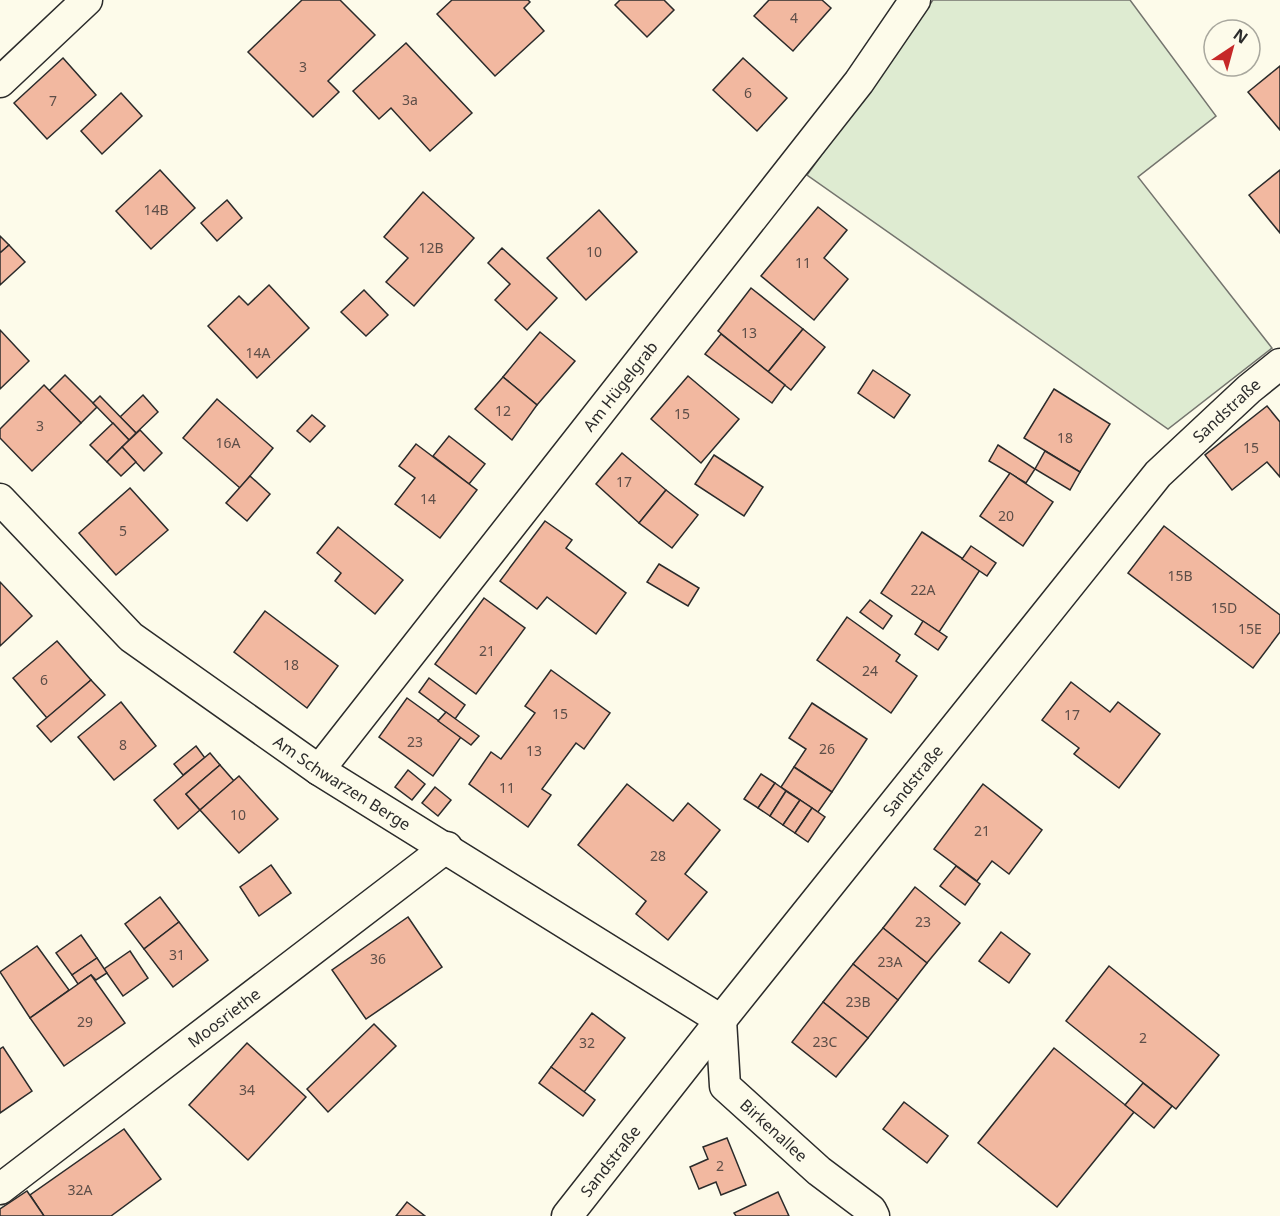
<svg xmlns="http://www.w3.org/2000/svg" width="1280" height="1216" font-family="'Noto Sans',sans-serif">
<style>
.green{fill:#deebd1;stroke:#74746e;stroke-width:1.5}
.building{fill:#f2b8a0;stroke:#2b2b2b;stroke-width:1.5}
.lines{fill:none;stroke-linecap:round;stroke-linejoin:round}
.street-casing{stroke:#2b2b2b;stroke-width:33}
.street{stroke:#fdfbea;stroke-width:30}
.labels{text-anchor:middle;stroke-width:4.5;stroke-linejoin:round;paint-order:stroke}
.number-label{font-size:14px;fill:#5d4e48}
.street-label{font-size:16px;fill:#2b2b2b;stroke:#fdfbea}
</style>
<rect width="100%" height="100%" fill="#fdfbea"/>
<path class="green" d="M933 0H1130L1216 116 1138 177 1272 348 1168 429 807 175Z"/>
<g class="building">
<path d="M302 0H340L375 35 328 81 339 92 313 117 248 52Z"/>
<path d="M452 0H528L530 2 524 8 544 31 495 76 437 14Z"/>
<path d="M620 0H664L674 10 647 37 615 5Z"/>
<path d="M769 0H822L831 8 793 51 754 16Z"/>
<path d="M406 43 472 113 430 151 391 108 379 119 353 91Z"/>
<path d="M63 58 96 95 47 139 14 103Z"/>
<path d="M743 58 787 98 757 131 713 90Z"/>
<path d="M1280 66V130L1248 92Z"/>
<path d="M121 93 142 116 102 154 81 131Z"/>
<path d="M160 170 195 208 151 249 116 211Z"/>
<path d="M1280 170V233L1249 195Z"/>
<path d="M423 192 474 238 414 306 386 282 408 258 384 237Z"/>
<path d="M227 200 242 218 217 241 201 223Z"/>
<path d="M818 207 847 230 824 258 848 279 814 320 761 276Z"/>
<path d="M599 210 637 252 586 300 547 258Z"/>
<path d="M0 236 9 245 0 253Z"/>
<path d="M9 245 25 262 0 285V253Z"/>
<path d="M502 248 557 298 527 330 495 300 510 284 488 263Z"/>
<path d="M269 285 309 328 257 378 208 326 239 296 248 305Z"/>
<path d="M751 288 803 329 768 372 718 331Z"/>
<path d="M364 290 388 315 366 336 341 312Z"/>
<path d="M803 329 825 347 791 390 768 372Z"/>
<path d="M0 330 29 361 0 389Z"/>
<path d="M540 332 575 361 537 405 503 377Z"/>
<path d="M721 334 785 385 772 403 705 354Z"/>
<path d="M873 370 910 395 894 418 858 393Z"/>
<path d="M65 375 97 407 81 423 49 391Z"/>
<path d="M688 376 739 419 701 463 651 419Z"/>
<path d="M503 377 537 405 512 440 475 409Z"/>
<path d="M44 385 81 423 32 471 0 438V429Z"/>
<path d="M1054 389 1110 424 1080 472 1024 438Z"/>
<path d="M143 395 158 412 136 433 120 417Z"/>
<path d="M100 396 136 433 129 440 93 403Z"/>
<path d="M217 399 273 448 240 488 183 438Z"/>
<path d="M1267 406 1280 422V477L1267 462 1232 490 1205 455Z"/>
<path d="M312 415 325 426 310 442 297 431Z"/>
<path d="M113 423 129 440 107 462 90 445Z"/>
<path d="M140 430 162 453 144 471 122 447Z"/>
<path d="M449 436 485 464 469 484 433 456Z"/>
<path d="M416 444 477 490 440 538 395 504 415 478 399 466Z"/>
<path d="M998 445 1035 469 1026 483 989 461Z"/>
<path d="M122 447 136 462 121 476 107 462Z"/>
<path d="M1045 451 1080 472 1070 490 1035 469Z"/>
<path d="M622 453 666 490 639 523 596 484Z"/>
<path d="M714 455 763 487 744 516 695 484Z"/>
<path d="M1010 473 1053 502 1023 546 980 516Z"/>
<path d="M250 476 270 494 247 521 226 503Z"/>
<path d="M130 488 168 530 116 575 79 533Z"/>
<path d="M666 490 698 515 672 548 639 523Z"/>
<path d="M545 521 572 540 566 548 626 593 596 634 547 597 537 609 500 581Z"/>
<path d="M1164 526 1280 615V632L1253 668 1128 573Z"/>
<path d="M338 527 403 580 375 614 335 581 341 573 317 553Z"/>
<path d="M922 532 980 570 939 632 881 593Z"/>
<path d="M971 546 996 563 987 576 962 559Z"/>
<path d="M659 564 699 588 688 606 647 582Z"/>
<path d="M0 582 32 616 0 646Z"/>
<path d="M484 598 525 628 476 694 435 664Z"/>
<path d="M870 600 892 616 883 629 860 612Z"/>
<path d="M265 611 338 666 307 708 234 652Z"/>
<path d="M847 617 900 655 896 661 917 676 891 713 817 660Z"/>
<path d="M923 621 947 637 938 650 915 634Z"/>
<path d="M57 641 91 680 47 718 13 678Z"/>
<path d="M551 670 610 713 584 749 576 743 542 789 551 795 528 827 469 784 491 752 501 759 535 713 525 706Z"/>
<path d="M429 678 465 705 455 719 419 692Z"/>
<path d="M91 680 105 695 51 742 37 726Z"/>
<path d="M1071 682 1110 712 1118 702 1160 734 1119 788 1074 754 1079 748 1042 720Z"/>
<path d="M407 698 461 737 433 776 379 737Z"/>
<path d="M121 702 156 746 114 780 78 737Z"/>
<path d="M812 703 867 739 832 792 794 767 806 749 789 738Z"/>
<path d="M446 712 479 736 471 745 438 721Z"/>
<path d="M196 746 205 758 183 775 174 764Z"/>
<path d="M210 753 220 765 186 794 200 810 178 829 154 800Z"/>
<path d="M220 765 234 781 200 810 186 794Z"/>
<path d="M794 767 832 792 818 812 781 787Z"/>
<path d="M408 770 425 784 412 800 395 787Z"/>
<path d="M761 774 775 783 758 808 744 799Z"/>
<path d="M239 776 278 819 239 853 200 810Z"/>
<path d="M775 783 786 791 770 816 758 808Z"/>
<path d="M627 784 673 821 688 803 720 830 685 874 707 892 668 940 636 914 646 901 578 845Z"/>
<path d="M983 784 1042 830 1009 874 992 861 977 881 934 849Z"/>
<path d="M435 787 451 800 438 816 422 803Z"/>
<path d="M786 791 800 800 783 825 770 816Z"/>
<path d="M800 800 812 808 795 833 783 825Z"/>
<path d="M812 808 825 817 808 842 795 833Z"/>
<path d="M271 865 291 893 259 916 240 887Z"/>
<path d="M956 866 980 884 965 905 940 886Z"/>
<path d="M915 887 960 923 927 963 883 928Z"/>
<path d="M160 897 179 922 144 949 125 924Z"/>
<path d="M408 917 442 967 366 1019 332 970Z"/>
<path d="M179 922 208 960 173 987 144 949Z"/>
<path d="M883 928 927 963 898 1000 853 964Z"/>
<path d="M1001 932 1030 954 1009 983 979 961Z"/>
<path d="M81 935 97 958 72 975 56 953Z"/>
<path d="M37 946 69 990 30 1018 0 972Z"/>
<path d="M130 951 148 978 123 996 104 969Z"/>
<path d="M97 958 107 973 96 980 91 975 78 984 72 975Z"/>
<path d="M853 964 898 1000 868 1038 823 1002Z"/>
<path d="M1109 966 1219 1055 1176 1109 1066 1021Z"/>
<path d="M91 975 125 1023 64 1066 30 1018Z"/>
<path d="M823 1002 868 1038 836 1077 792 1042Z"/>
<path d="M592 1013 625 1038 584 1092 551 1067Z"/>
<path d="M374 1024 396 1046 328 1112 307 1089Z"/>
<path d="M247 1043 306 1097 248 1160 189 1105Z"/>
<path d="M3 1047 32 1091 0 1113V1049Z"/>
<path d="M1054 1048 1134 1112 1057 1207 978 1143Z"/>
<path d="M551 1067 595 1100 583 1116 539 1083Z"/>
<path d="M1143 1083 1172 1106 1154 1128 1125 1105Z"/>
<path d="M904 1102 948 1136 927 1163 883 1129Z"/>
<path d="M124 1129 161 1179 111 1216H44L30 1195Z"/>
<path d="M727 1138 746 1185 721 1195 716 1182 699 1189 690 1167 708 1159 703 1147Z"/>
<path d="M27 1191 44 1216H0V1209Z"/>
<path d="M778 1192 789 1216H736L734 1213Z"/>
<path d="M407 1202 425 1216H396Z"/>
</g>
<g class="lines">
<defs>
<g id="street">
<path d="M0 82 87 0"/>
<path id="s1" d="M0 499 131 637 319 770 721 1020"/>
<path id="s2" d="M319 770 859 82 915 0"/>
<path id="s3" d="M721 1020 725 1086 819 1171 871 1210 874 1216"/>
<path id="s4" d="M0 1189 447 847"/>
<path id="s5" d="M567 1216 721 1020 1158 474 1249 389 1280 364"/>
</g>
</defs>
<use href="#street" class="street-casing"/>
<use href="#street" class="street"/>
</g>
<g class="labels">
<g class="number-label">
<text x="794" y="23">4</text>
<text x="303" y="72">3</text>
<text x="748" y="98">6</text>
<text x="410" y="105">3a</text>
<text x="53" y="106">7</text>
<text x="156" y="215">14B</text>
<text x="431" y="253">12B</text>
<text x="594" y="257">10</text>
<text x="803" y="268">11</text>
<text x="749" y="338">13</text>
<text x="258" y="358">14A</text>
<text x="503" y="416">12</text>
<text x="682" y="419">15</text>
<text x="40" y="431">3</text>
<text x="1065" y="443">18</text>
<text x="228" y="448">16A</text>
<text x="1251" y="453">15</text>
<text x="624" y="487">17</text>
<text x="428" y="504">14</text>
<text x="1006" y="521">20</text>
<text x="123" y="536">5</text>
<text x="1180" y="581">15B</text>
<text x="923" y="595">22A</text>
<text x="1224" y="613">15D</text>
<text x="1250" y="634">15E</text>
<text x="487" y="656">21</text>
<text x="291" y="670">18</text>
<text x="870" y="676">24</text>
<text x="44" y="685">6</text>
<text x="560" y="719">15</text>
<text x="1072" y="720">17</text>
<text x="415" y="747">23</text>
<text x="123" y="750">8</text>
<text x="827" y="754">26</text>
<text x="534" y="756">13</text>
<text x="507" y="793">11</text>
<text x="238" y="820">10</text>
<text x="982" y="836">21</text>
<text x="658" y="861">28</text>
<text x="923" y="927">23</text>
<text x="177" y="960">31</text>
<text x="378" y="964">36</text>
<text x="890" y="967">23A</text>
<text x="858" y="1007">23B</text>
<text x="85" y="1027">29</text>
<text x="1143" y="1043">2</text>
<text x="825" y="1047">23C</text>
<text x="587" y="1048">32</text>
<text x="247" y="1095">34</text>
<text x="720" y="1171">2</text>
<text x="80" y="1195">32A</text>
</g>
<g class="street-label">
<text dy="6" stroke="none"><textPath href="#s2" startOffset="488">Am Hügelgrab</textPath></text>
<text dy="6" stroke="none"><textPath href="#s5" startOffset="1042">Sandstraße</textPath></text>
<text dy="6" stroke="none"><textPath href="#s5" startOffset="556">Sandstraße</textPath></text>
<text dy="6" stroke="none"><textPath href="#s1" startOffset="447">Am Schwarzen Berge</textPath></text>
<text dy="6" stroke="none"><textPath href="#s4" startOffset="282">Moosriethe</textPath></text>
<text dy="6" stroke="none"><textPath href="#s3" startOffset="132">Birkenallee</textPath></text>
<text dy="6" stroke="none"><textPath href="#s5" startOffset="70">Sandstraße</textPath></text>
</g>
</g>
<g transform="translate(1232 48) rotate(36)"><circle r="28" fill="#fdfbea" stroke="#a9a89e" stroke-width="1.5"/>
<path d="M0-4.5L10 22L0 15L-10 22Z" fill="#c62828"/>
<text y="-9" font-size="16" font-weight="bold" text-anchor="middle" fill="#2b2b2b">N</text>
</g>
</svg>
